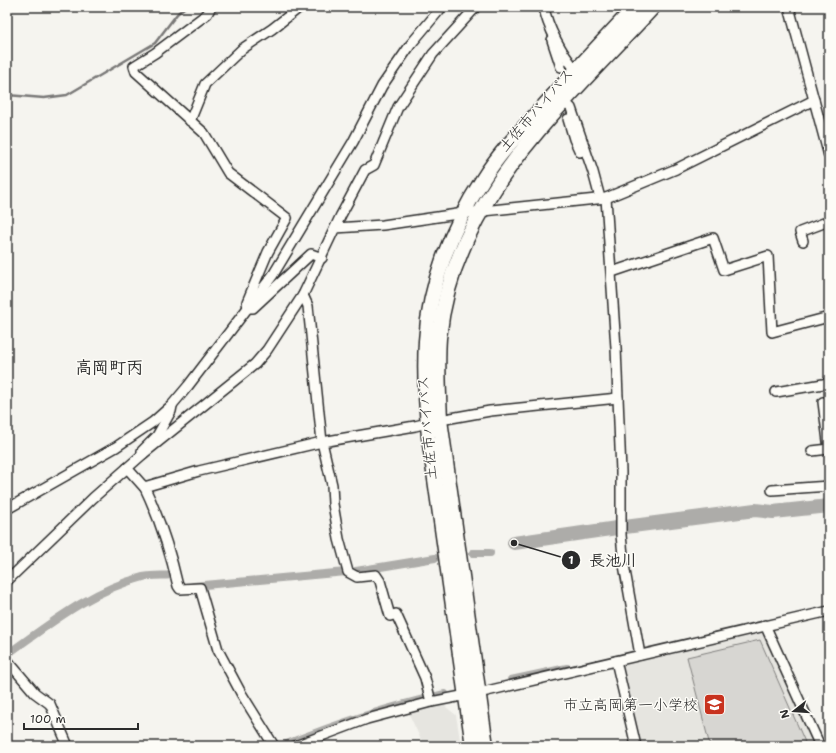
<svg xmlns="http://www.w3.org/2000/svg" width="836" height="753" font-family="'Shantell Sans','Klee One',sans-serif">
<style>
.built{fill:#e6e5e0}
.pitch{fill:#d7d6d2;stroke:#81807e}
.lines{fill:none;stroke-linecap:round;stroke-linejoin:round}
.stream{stroke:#797877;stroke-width:2.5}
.canal{stroke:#adaca9;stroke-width:8}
.river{stroke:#adaca9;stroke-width:14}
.minor-casing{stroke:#2b2b2b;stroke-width:12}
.trunk-casing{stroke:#2b2b2b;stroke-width:17}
.minor{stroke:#fdfcf7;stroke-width:9}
.trunk{stroke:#fdfcf7;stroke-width:14}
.labels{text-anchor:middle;stroke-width:3;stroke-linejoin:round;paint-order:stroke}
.street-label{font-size:15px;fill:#2b2b2b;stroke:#fdfcf7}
.poi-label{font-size:15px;fill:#2b2b2b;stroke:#fdfcf7;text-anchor:end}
.quarter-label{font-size:17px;font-weight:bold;fill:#2b2b2b;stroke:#fdfcf7}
.leader{fill:none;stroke:#2b2b2b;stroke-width:1.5}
.callout-dot{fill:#2b2b2b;stroke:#fdfcf7;stroke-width:1.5}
.mark-label{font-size:12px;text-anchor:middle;font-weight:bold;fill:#fff}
.callout-label{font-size:16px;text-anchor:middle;font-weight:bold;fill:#2b2b2b;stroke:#fdfcf7;stroke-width:3;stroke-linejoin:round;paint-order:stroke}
</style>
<rect width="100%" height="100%" fill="#f5f4ef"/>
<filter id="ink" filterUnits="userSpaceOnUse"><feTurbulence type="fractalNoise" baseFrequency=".025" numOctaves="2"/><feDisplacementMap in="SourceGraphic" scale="8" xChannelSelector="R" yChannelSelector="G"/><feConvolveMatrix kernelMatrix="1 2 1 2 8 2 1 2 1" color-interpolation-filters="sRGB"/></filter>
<g filter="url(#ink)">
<g class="built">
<path d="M762 633 766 637 814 742 805 746H640L621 667 622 664Z"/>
<path d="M442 704 456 715 461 746H424L408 712Z"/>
</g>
<path class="pitch" d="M760 640 805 742 796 746H710L687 657Z"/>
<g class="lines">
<path class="stream" d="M7 95 44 98 67 95 155 43 177 14 185 7"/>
<g class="canal">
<path d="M473 553H490"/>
<path d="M350 572 435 558"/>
<path d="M194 586 346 572"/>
<path d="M9 653C51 623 92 590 143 577 153 575 164 576 174 575"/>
<path d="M511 680 567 668"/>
<path d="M282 746C336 724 388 707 445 694"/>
</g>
<g class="river">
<path d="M625 527 755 510 773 512 829 506"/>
<path d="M514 543 617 528"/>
</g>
<defs>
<g id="minor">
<path d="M211 7 207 14 155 53 134 66 136 72 204 133 228 173 287 218 268 252 247 302 248 308H253L311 254 322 258"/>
<path d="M544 7C547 27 563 55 576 70"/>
<path d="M789 7 829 156"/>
<path d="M552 40 561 67"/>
<path d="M565 102 571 108 593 172 600 198"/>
<path d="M568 119 574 139 580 152"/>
<path d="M190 121 205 84 242 49 272 29 300 7"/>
<path d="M606 198 616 348 621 472V535L624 565 640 655"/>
<path d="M335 228 383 225 464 213 606 198 676 169 814 100"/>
<path d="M803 241 800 232 829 221"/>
<path d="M612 272 713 238 724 270 768 256 772 332 829 317"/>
<path d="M303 295 308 306 322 442 332 485 333 504 339 539 348 572 357 577 376 575 380 581 390 616 396 614 425 678 431 702"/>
<path d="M776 392 829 383"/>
<path d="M823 402 829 449"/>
<path d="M812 451 829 449"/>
<path d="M143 454 255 364 267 350 303 295 341 215 365 170 374 165 398 107 433 54 476 7"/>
<path d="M127 468 144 487 199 471 322 442 415 426 440 420 490 411 618 398"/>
<path d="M144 486C160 519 170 551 178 586L180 589 200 588 218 650 241 693 274 746"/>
<path d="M772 490 829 486"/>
<path d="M7 509 116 447 153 422 172 405 188 386 273 275 353 142 382 86 411 44 442 7"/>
<path d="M7 581 93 498 143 454 142 451 157 436 171 411 172 406"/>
<path d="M765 625 820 746"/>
<path d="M7 660 35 693 50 704 68 746"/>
<path d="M616 661 636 746"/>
<path d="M295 746 367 719 431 702 487 691 829 611"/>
</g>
<g id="trunk">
<path d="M473 746 429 437C426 405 424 373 426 341 429 284 452 227 483 179 499 153 522 130 543 107 573 73 604 40 635 7"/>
<path d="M486 746 440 420C439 393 437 365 439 338 453 197 563 105 653 7"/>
</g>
</defs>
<use href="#minor" class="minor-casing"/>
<use href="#trunk" class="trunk-casing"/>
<use href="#minor" class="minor"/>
<use href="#trunk" class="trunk"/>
</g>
</g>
<defs>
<symbol id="school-square" viewBox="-11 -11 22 22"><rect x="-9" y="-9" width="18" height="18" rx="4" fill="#c8321e" stroke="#fdfcf7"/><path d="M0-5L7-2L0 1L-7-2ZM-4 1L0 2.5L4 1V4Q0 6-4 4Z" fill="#fff"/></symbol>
</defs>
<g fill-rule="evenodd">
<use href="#school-square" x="702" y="692" width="25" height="25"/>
</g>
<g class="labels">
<g class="street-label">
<text transform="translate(536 110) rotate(-49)" y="5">土佐市バイパス</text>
<text transform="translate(427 428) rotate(-95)" y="5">土佐市バイパス</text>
</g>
<g class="poi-label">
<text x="698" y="710">市立高岡第一小学校</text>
</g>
<g class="quarter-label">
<text x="109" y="373">高岡町丙</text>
</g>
</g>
<path class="leader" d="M514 543L571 560"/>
<g class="callout-dot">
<circle cx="514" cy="543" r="4"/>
<circle cx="571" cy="560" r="10"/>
</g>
<g class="mark-label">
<text x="571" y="564">1</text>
</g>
<g class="callout-label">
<text x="613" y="566">長池川</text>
</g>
<rect width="836" height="753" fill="none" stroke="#fdfcf7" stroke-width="24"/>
<rect x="12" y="12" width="812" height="729" fill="none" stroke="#2b2b2b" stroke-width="1.5" filter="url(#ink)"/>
<g transform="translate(794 711) rotate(253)" stroke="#fdfcf7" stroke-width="3" paint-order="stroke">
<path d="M0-3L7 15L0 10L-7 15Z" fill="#2b2b2b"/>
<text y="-6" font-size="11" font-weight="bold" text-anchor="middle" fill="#2b2b2b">N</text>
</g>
<path d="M24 723v6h114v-6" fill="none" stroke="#2b2b2b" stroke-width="2"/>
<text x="30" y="723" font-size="12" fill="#2b2b2b" stroke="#fdfcf7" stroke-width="3" paint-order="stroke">100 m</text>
</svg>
